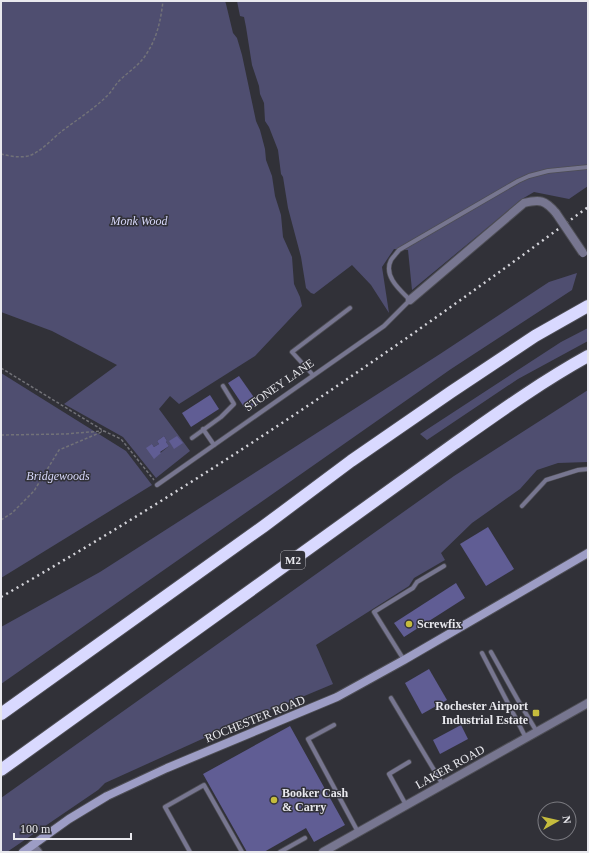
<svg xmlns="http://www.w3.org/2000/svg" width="589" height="853" font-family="'Times New Roman',serif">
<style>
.green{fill:#4f4e70;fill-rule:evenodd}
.building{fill:#605d94}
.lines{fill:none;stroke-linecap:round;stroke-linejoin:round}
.service-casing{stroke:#4e4e55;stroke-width:5.5}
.minor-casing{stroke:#4e4e55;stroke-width:10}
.secondary-casing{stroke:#4e4e55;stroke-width:10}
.motorway-casing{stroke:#4e4e55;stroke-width:14}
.path{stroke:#727278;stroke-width:1.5;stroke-dasharray:3 2;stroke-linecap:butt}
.service{stroke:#777690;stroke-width:4}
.minor{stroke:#777690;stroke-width:8}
.secondary{stroke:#9d9dc5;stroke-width:8}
.motorway{stroke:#d9d9ff;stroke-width:12}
.rail{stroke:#d4d4da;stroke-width:2.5;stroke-dasharray:2 4;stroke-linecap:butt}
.minor-bridge-casing{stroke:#4e4e55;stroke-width:10;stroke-linecap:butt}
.minor-bridge{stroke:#777690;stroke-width:8}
.poi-dot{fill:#c5bc3d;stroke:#313138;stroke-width:1.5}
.labels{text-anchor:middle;stroke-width:3;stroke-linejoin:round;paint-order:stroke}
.shield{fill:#313138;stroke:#b2b2b7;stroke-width:1}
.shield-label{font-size:11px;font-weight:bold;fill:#e9e9ee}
.park-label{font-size:12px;font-style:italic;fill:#d7d7f9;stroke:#313138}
.street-label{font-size:12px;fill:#e9e9ee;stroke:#313138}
.poi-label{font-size:12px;font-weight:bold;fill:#e9e9ee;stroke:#313138;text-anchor:start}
</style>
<rect width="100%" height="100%" fill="#313138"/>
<g class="green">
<path d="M1 1H225L226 4 233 33 237 38 242 55 256 121 260 130 265 149 266 160 272 176 275 196 281 215 283 237 292 257 294 284 300 297 302 306 255 356 179 404 170 396 159 409 190 451 156 478 123 437 64 404 117 365 52 331 1 312ZM164 436 167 441 166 442 169 446 154 458 152 444 154 447 159 444 157 441Z"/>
<path d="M237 1H588V186L569 199 534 192 522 199 412 290 408 250 394 249 382 267 389 313 371 285 352 265 314 294 311 293 306 288 301 257 288 208 283 177 281 174 278 150 269 127 265 121 264 103 260 94 259 86 252 65 246 27 244 17 240 16Z"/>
<path d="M577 273 572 290 451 369 1 684V627L100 572 440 354 549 282Z"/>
<path d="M588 328V341L518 379 427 440 420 434 561 342Z"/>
<path d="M1 373 126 451 152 485 1 578Z"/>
<path d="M588 390V462L558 463 537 470 520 489 472 523 441 553 445 560 414 578 409 586 316 645 333 684 211 735 105 783 98 790 7 852H1V798L454 476Z"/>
</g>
<g class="building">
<path d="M239 376 258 403 246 410 228 383Z"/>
<path d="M210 395 219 409 191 427 182 413Z"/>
<path d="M164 436 167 441 166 442 169 446 160 452 161 453 154 459 146 448 152 444 154 447 159 444 157 441Z"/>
<path d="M177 436 183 443 174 449 169 441Z"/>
<path d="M488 527 514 569 486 586 460 544Z"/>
<path d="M456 583 465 598 404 637 394 623Z"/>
<path d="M429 669 447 700 422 714 405 683Z"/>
<path d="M461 725 468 739 440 754 433 740Z"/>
<path d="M290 726 345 825 314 842 306 828 264 852H247L203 774Z"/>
</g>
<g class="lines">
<defs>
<g id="service">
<path d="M313 375 292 352 350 308"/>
<path d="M203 429 214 445"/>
<path d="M192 438 221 417 234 404 223 386"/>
<path d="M157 485 384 326 410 300C400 290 383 276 391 260 393 257 396 254 399 250L518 181 529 176 548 171 588 167"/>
<path d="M522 506 546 480 578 470 588 469"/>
<path d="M491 652 519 702 537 732"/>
<path d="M482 653 526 738"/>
<path d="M404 660 374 612 413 588 417 582 444 566"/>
<path d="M391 698 443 785"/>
<path d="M334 725 308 739 358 832"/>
<path d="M406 805 389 774 409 762"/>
<path d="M190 852 165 807 204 785 242 852"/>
<path d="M280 852 305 838"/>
</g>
<g id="minor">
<path d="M410 300 524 203C540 199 545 200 556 213"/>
<path d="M32 845 38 852"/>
<path d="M323 852 588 703"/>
</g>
<path id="secondary" d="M23 852 69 819 107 796 167 768 337 697 404 660 588 553"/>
<g id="motorway">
<path d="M1 714 264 526 351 461 451 392 535 336 588 306"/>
<path d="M1 770 454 444C498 413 541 382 588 356"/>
</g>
</defs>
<use href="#service" class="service-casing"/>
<use href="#minor" class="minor-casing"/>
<use href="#secondary" class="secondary-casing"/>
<use href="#motorway" class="motorway-casing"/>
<g class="path">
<path d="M1 154C9 156 19 158 28 156 40 153 53 138 62 131 78 119 94 109 108 95 112 91 115 85 119 81 129 71 140 65 147 53 157 38 161 19 163 1"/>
<path d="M1 368 104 431 121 439 154 480"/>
<path d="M1 435 65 434 102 431"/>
<path d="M1 520 12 513 34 491 59 450 104 431"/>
</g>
<use href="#service" class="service"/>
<use href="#minor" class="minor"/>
<use href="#secondary" class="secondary"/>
<use href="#motorway" class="motorway"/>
<path class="rail" d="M1 597C205 480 400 347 588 207"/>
<defs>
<path id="minor-bridge" d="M556 213 583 253"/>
</defs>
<use href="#minor-bridge" class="minor-bridge-casing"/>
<use href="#minor-bridge" class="minor-bridge"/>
</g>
<g class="poi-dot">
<circle cx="409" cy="624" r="4"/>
<rect x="532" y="709" width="8" height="8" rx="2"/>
<circle cx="274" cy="800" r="4"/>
</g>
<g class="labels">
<rect class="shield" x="281" y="551" width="24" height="18" rx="3"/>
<g class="shield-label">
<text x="293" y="564">M2</text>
</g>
<g class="park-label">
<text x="139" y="225">Monk Wood</text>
<text x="58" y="480">Bridgewoods</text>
</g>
<g class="street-label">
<text transform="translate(279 385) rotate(-35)" y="4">STONEY LANE</text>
<text transform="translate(255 719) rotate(-22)" y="4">ROCHESTER ROAD</text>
<text transform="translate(450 767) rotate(-29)" y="4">LAKER ROAD</text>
</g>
<g class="poi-label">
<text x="417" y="628">Screwfix</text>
<text x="528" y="710" text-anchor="end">Rochester Airport<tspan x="528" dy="14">Industrial Estate</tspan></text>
<text x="282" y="797">Booker Cash<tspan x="282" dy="14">&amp; Carry</tspan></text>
</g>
</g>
<rect width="589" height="853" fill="none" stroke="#e9e9ee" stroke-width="4"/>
<g transform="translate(557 821) rotate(82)"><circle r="19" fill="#313138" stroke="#7b7b81"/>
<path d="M0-3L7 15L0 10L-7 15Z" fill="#c5bc3d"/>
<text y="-6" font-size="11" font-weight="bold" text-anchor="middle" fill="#e9e9ee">N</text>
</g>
<path d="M14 833v6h117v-6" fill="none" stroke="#e9e9ee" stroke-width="2"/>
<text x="20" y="833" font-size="12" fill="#e9e9ee" stroke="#313138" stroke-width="3" paint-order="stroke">100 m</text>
</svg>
